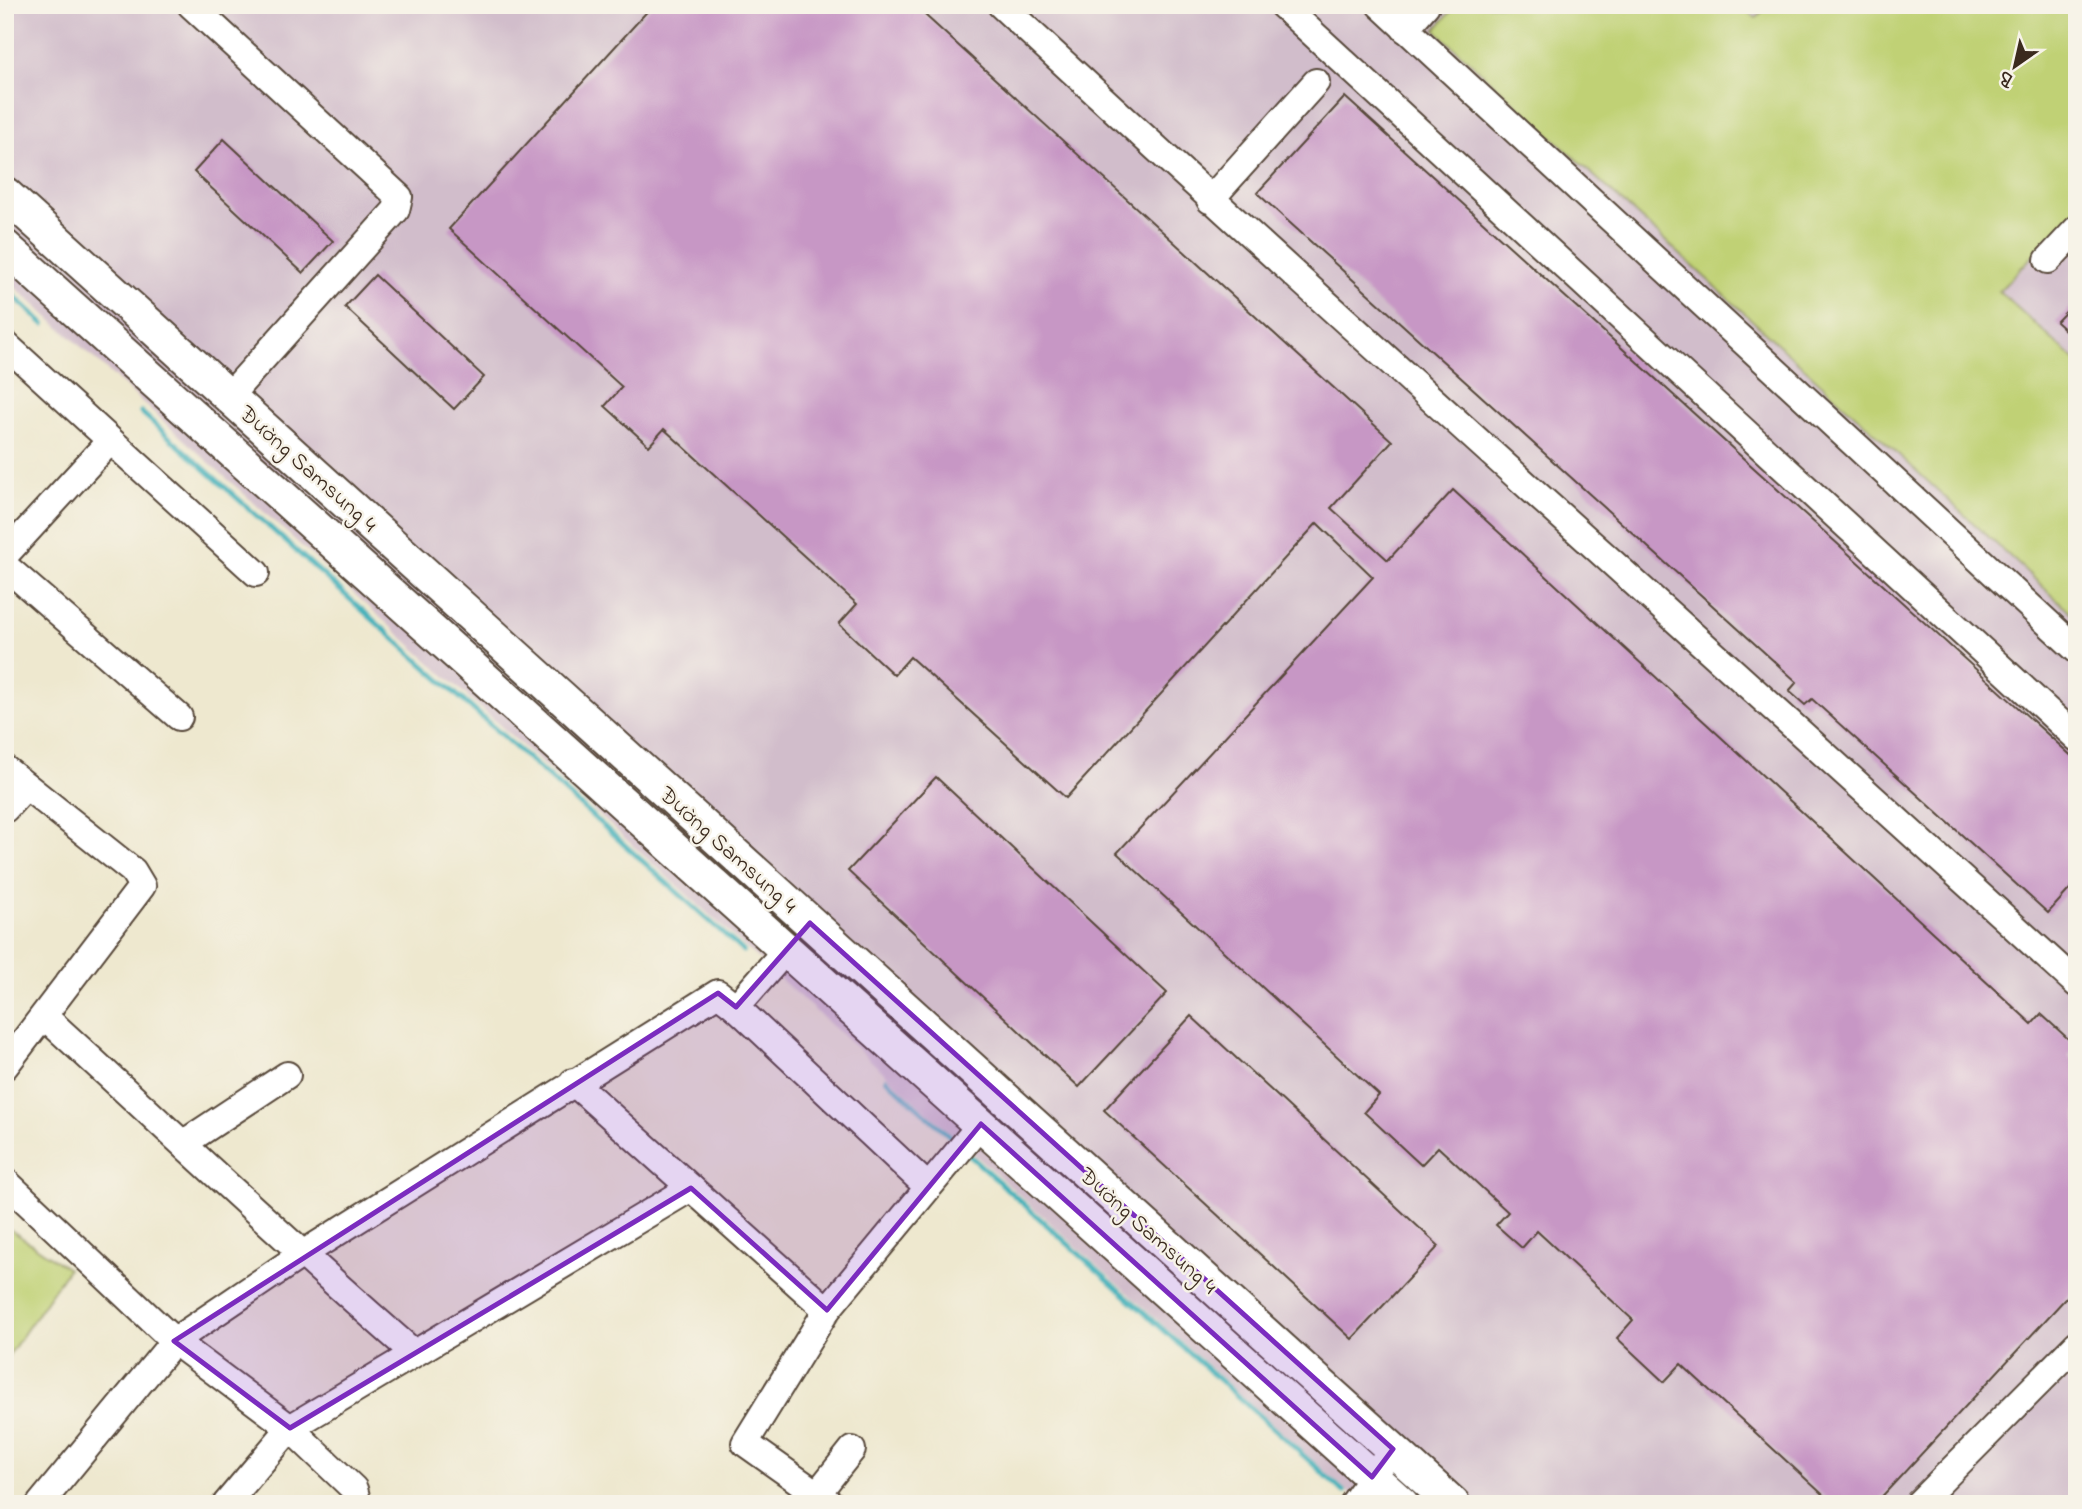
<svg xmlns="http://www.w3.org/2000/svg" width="2082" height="1509" font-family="'Indie Flower',sans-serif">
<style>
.industrial{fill:#d1bdcb}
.green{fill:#c0d174;stroke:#7e7e49;stroke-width:2}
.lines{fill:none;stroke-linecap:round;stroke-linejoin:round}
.stream{stroke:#40b0ba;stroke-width:5}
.building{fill:#c797c5}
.minor-casing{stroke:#564639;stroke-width:30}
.major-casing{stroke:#564639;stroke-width:37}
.minor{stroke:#fff;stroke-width:26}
.major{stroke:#fff;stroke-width:33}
.marked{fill:#7b2cbf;fill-opacity:0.2;stroke:#7b2cbf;stroke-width:5;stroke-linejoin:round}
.labels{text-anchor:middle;stroke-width:5;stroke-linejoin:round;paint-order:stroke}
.street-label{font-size:23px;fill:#3b2a1e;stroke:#f7f3e8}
</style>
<rect width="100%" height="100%" fill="#f7f3e8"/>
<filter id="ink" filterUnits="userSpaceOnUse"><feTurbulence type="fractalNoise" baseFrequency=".0143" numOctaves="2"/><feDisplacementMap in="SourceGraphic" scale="14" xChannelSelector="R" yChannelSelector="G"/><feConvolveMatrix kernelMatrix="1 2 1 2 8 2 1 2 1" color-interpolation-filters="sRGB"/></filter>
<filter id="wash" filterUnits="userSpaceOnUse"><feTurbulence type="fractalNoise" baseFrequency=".00686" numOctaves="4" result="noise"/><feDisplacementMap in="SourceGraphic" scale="28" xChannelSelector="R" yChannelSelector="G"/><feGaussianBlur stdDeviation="1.57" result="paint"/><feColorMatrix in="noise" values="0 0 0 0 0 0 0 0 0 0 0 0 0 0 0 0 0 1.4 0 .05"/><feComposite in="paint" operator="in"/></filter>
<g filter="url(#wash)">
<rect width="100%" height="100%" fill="#eee8cf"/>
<path class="industrial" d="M5 5H2077V1504H1361L5 278Z"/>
<g class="green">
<path d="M1456 5H1742L1756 18 1768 5H2077V210L1999 291 2077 362V618L1435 30Z"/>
<path d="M5 1226 68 1269 5 1361Z"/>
</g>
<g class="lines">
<g class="stream">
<path d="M5 288 44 324"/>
<path d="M141 412 743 951"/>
<path d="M886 1079 953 1139"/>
<path d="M969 1155 1344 1492"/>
</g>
</g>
<g id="blocks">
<g class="building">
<path d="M653 5H914L1392 441 1331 508 1388 560 1453 490 2032 1024 2041 1014 2076 1046 2068 1056 2077 1064V1286L1875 1504H1833L1681 1364 1664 1382 1617 1338 1633 1320 1537 1231 1522 1248 1496 1225 1508 1212 1438 1147 1421 1165 1364 1112 1379 1095 1117 853 1373 577 1317 523 1066 798 910 657 894 675 839 624 857 604 664 429 649 446 605 406 622 387 449 229Z"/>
<path d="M1345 97 2077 761V881L2048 913 1812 699 1805 705 1789 691 1797 682 1257 193Z"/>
<path d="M224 139 333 241 303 273 194 172Z"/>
<path d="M375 275 484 377 454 409 345 307Z"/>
<path d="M2077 300V341L2056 322Z"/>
<path d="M936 777 1167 993 1079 1087 848 871Z"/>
<path d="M1191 1016 1439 1246 1352 1339 1104 1110Z"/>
</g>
</g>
</g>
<g filter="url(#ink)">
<use href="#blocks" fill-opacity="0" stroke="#564639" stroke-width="2"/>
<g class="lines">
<defs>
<g id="minor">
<path d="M191 5 399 197 396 210 229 396"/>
<path d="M1001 5C1356 335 1719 656 2077 984"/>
<path d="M1282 5 2077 738"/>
<path d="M1380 5 2077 650"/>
<path d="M1405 29 1426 5"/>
<path d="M1210 200 1316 82"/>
<path d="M2048 260 2077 229"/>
<path d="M5 344 256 573"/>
<path d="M5 555 109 442"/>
<path d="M5 566 179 717"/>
<path d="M5 769 133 871 142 886 5 1066"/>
<path d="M5 809 26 786"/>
<path d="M736 1007 928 1187"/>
<path d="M45 1017C168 1129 288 1244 414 1353"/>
<path d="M573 1082 827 1310 981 1124"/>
<path d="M184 1143 287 1075"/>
<path d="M5 1181 174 1341 301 1255 718 993 736 1007 785 951"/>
<path d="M827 1310 745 1443 831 1504"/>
<path d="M40 1504 174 1341 290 1428 354 1489 358 1504"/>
<path d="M226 1504 290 1428 691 1188"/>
<path d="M809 1504 852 1450"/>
<path d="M1353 1504 1383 1462"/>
<path d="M1918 1504 2077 1344"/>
</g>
<g id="major">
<path d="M5 194 1453 1504"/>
<path d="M5 247 1402 1504"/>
</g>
</defs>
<use href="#minor" class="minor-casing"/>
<use href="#major" class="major-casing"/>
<use href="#minor" class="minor"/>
<use href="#major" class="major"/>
</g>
</g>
<path class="marked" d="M810 923 1393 1449 1372 1477 981 1124 827 1310 691 1188 290 1428 174 1341 718 993 736 1007Z"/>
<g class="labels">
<g class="street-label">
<text transform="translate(309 468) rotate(42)" y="8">Đường Samsung 4</text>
<text transform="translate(729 849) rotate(42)" y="8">Đường Samsung 4</text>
<text transform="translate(1149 1230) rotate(42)" y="8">Đường Samsung 4</text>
</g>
</g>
<rect width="2082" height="1509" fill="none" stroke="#f7f3e8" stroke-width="28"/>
<g transform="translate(2015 66) rotate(214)" stroke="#f7f3e8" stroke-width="5" paint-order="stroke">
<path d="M0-5L12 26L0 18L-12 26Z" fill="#3b2a1e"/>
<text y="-10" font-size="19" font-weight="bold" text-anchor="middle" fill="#3b2a1e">B</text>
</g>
</svg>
